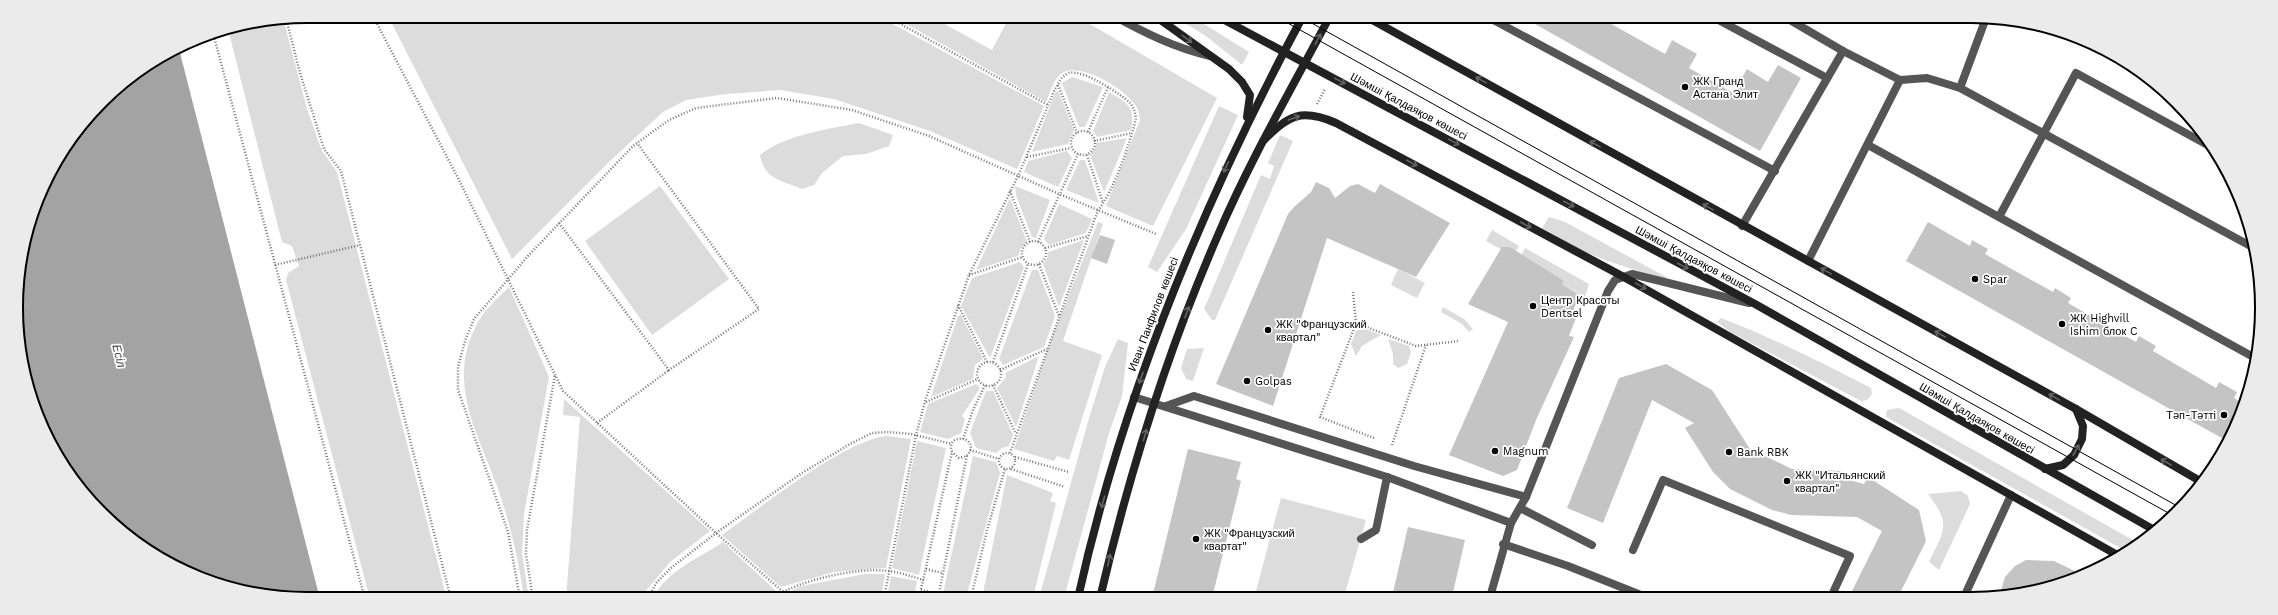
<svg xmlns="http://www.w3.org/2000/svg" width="2278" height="615" font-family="'Work Sans',sans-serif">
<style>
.green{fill:#dcdcdc}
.water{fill:#a3a3a3}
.building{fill:#c4c4c4}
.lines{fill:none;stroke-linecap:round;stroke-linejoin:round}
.path{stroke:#777;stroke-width:2.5;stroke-dasharray:1 2;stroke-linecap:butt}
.lane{stroke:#555;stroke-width:8}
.street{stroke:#555;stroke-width:8}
.secondary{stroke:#222;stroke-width:8}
.tram{stroke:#000;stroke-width:1}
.oneway{stroke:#646464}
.poi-dot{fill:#000;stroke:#fff;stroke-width:1.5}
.labels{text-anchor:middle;stroke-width:3.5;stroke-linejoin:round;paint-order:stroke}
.poi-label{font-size:11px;fill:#000;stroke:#fff;text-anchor:start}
.street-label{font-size:11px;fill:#000;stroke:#fff}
.water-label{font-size:12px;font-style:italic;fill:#444;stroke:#fff}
.rim{fill:none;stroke:#000;stroke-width:2}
</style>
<rect width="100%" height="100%" fill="#fff"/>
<g class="green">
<path d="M388 16H878L1044 106 1017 169 930 131 834 99 780 90 726 94 686 100 663 112 611 160 512 259Z"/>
<path d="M892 16H930L992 50 1010 16H1076L1217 98 1153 226 1106 206 1140 120C1139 116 1139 110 1136 106 1126 90 1081 61 1062 73 1054 78 1050 93 1046 102Z"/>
<path d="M1173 16H1191L1249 52 1242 65 1206 36Z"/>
<path d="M283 18 307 109 322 151 337 172 447 599H370L286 280 288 273 299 266 292 246 282 242 228 29 251 22Z"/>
<path d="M1072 77 1103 87 1085 127H1079L1062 83Z"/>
<path d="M1058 91 1074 130 1068 144 1032 152 1055 93Z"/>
<path d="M1109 92C1127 103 1136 107 1131 130L1097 137 1093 131Z"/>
<path d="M1219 106 1238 115 1186 229 1157 272 1148 267Z"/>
<path d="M859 123 893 135 889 146 866 154 843 156 822 173 814 185 802 189C780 180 765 180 760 155 784 135 829 129 859 123Z"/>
<path d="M1280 135 1293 141 1215 320H1212L1204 309 1261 175 1270 179 1274 166 1268 163Z"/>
<path d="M1127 138 1104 192 1090 155 1095 149 1096 143Z"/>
<path d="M1067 151 1072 158 1058 187 1024 172 1028 161Z"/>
<path d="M1080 160H1085L1099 203 1066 190Z"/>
<path d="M660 186 729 279 652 335 585 241Z"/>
<path d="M1015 186 1050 200 1036 238 1032 237 1016 195Z"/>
<path d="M1010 198 1027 242 1021 248 1018 256 976 270Z"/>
<path d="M1059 204 1092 219 1086 233 1049 245 1044 239Z"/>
<path d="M1549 217 1565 222 1668 278 1662 279 1602 259 1581 250 1542 228Z"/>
<path d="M1098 222 1103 224 1063 341 1102 355 1069 460 1057 456 1054 461 1014 449 1052 337Z"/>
<path d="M1492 230 1519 246 1513 256 1486 241Z"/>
<path d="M1084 240 1059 307 1043 264 1047 259 1048 252Z"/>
<path d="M1525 248 1589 284 1585 297 1519 259Z"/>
<path d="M1020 262 1024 267 990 358 961 306 972 278Z"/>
<path d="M1398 269 1425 283 1417 298 1391 285Z"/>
<path d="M1032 270H1038L1055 316 1044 347 1003 365 999 359Z"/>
<path d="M509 287 549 377 524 514 522 553 529 599H524C519 560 510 523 497 486 477 431 446 382 477 324 484 310 498 298 509 287Z"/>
<path d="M1443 307 1464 319 1473 329 1469 332 1462 324 1441 312Z"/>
<path d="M961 315 983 359 975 365 973 379 931 397 958 316Z"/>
<path d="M1721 318C1773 338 1821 362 1871 388L1872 394 1867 400 1861 401 1732 333 1717 322Z"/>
<path d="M1363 328 1381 335 1362 346 1356 356 1351 344 1356 331Z"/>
<path d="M1118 339 1128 343 1122 396 1109 433 1064 598H1039L1089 418 1105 367Z"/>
<path d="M1388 339 1409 346 1411 352 1407 364 1398 368 1393 364V354Z"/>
<path d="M1204 348 1193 381 1186 379 1181 368 1187 349Z"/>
<path d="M1039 356 1016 427 997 388 1006 377 1005 373Z"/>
<path d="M976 384 980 388 962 416 965 419 961 433 948 439 920 432 928 404Z"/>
<path d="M986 391H993L1013 435 1009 446 1002 448 996 453 976 448 970 433Z"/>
<path d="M564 399 710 531 670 562 639 599H566L580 417 563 415Z"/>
<path d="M1899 408 2138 543 2126 551 1886 417 1887 410Z"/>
<path d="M886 436 911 439 886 568 834 572 781 587 722 535C760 508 843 441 886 436Z"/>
<path d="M917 441 946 448 919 575 892 568Z"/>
<path d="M973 456 996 462 1000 473 966 598H942Z"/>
<path d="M1007 475 1053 493 1050 501 1056 503 1033 598H982Z"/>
<path d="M1961 491 1968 496 1970 504 1939 570 1929 562C1944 530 1952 525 1928 494Z"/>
<path d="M1281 498 1366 520 1344 597 1254 598Z"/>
<path d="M723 542 776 591 770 598H654C664 572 701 557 723 542Z"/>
<path d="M865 574H885L881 598H795L788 593 801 586Z"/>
<path d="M891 576 917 581 914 598H887Z"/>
</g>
<path class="water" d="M179 49 320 599 251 593 196 577 146 550 76 485 46 437 26 383 17 288 26 232 46 178 76 130 115 88Z"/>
<g class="building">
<path d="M1521 16H1597L1665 54 1672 40 1697 54 1689 68 1733 93 1747 69 1768 82 1778 65 1801 78 1760 151Z"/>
<path d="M1316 182 1329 188 1335 198 1350 186 1358 184 1375 193 1380 184 1450 223 1416 277 1327 238 1273 406 1216 384 1288 214 1294 207 1311 192Z"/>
<path d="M1928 222 1970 246 1972 240 1988 249 1985 254 2053 292 2055 288 2071 298 2068 303 2136 342 2139 336 2156 346 2153 351 2216 388 2219 382 2237 392 2234 398 2242 403 2227 441 1906 261Z"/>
<path d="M1100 235 1115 240 1107 264 1091 258Z"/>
<path d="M1502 247H1510L1564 281 1562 284 1580 295 1571 315 1576 318 1569 336 1574 337 1536 420 1517 470 1503 476 1449 455 1508 322 1468 304Z"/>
<path d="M1666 364 1712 390 1750 449 1792 469 1842 471V478L1864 484 1868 477 1919 510 1926 541 1898 597H1849L1882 531 1857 517 1791 515 1772 510 1730 489 1713 472 1685 428 1694 423 1652 400 1603 523 1567 508 1619 378Z"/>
<path d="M1188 449 1241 462 1236 479 1241 481 1212 598H1152Z"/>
<path d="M1408 527 1465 540 1452 597H1392Z"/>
<path d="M2026 560 2054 561 2081 574 2008 597H1999L2005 577 2015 566Z"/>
</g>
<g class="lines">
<g class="path">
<path d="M373 16 458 178 563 391 716 533 790 598"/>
<path d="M886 16 1048 105"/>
<path d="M286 18 300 73 324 149 341 171 451 599"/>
<path d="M213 33 365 599"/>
<path d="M1058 85 1077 133"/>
<path d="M1317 104 1325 89"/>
<circle cx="1083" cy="143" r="12"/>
<path d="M1088 132 1108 87"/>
<path d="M1094 141 1132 133"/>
<path d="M1087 155 1103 203"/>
<path d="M1027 157 1071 148"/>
<path d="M1010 191 1030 242"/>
<path d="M559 223 669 370 759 309 637 143"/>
<circle cx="1034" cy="253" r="12"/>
<path d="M1038 242 1078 154"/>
<path d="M1045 248 1088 236"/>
<path d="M1039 264 1059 316"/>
<path d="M275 265 360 245"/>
<path d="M969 275 1023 257"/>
<path d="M1353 292 1356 323"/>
<path d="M958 305 987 362"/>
<path d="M993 362 1028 264"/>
<circle cx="989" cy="374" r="12"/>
<path d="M1000 370 1047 349"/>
<path d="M993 385 1016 434"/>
<path d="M926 402 978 379"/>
<path d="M597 423 669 370"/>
<path d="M1374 438 1320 417 1356 323 1416 346 1459 341"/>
<path d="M963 439 973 410 985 385"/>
<path d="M1392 445 1426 345"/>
<path d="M970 450 999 459"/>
<circle cx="1007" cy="461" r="8"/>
<path d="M1015 457 1069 472"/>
<path d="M1011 469 1065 487"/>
<path d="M926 569 942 573"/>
<path d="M921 590 939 594"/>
<path d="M773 598C799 580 857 567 888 571 900 572 912 577 924 580"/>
<path d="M884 598 916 435 926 398 969 275 1018 176 1055 89C1059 83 1061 76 1069 73 1083 69 1121 94 1130 103 1134 108 1135 112 1136 118 1131 141 1113 193 1098 210L1010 453"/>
<path d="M919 598 952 452C945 434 976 435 970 451 968 456 964 457 959 458L952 452"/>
<path d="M938 598 967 455"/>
<path d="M971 598 987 530 1005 469"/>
<path d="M520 599 508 532 458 390V367L465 341 474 319 528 256 633 146 669 120 696 108 777 98 852 110 929 136 1059 194 1156 234"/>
<path d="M533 599 526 554 527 530 555 375"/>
<path d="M648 599 656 583 671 568 716 533 802 473 850 444 872 433 887 432 911 434 952 444"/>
</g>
<g class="lane">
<path d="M1114 16C1145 33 1175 48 1210 56"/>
<path d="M1486 16 1775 171"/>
<path d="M1711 16 1827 78"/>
<path d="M1783 16 1843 51"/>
<path d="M1900 80 1927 78 1960 88 2256 249"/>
<path d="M1960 88 1986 18"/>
<path d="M1868 145 2257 359"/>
<path d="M1999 217 2076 73 2215 149"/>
<path d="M1742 226 1843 51 1900 80 1808 261"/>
<path d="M1166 406 1194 396 1414 466 1526 497"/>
<path d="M1520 508 1592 545"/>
<path d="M1361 539 1376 530 1387 477"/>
<path d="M1503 544 1568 566 1646 597"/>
<path d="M1633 550 1663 480 1850 556 1831 597"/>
</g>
<g class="street">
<path d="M1134 397 1387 477 1511 523"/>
<path d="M1490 597 1511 523 1526 497 1608 291 1615 280 1632 274 1749 303"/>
<path d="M1964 597 2011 495"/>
</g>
<g class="secondary">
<path d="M1155 16 1229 69 1242 82 1250 95 1247 117"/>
<path d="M1217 16 1755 304 2156 531"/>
<path d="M1365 16 2076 409 2200 481"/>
<path d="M1263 141C1289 115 1301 108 1336 123L1622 276 2119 556"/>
<path d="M2045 469 2063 465 2074 455 2082 439 2083 426 2076 409"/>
<path d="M1078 598C1123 393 1204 200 1303 16"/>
<path d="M1100 598C1129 474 1167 352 1218 235 1250 160 1292 88 1330 16"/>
</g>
<g class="tram">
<path d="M1275 16 2172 515"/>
<path d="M1299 16 2179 507"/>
</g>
</g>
<defs><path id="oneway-shaft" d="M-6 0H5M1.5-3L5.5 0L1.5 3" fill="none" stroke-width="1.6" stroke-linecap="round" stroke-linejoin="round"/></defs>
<g class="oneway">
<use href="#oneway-shaft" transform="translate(1187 39) rotate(36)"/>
<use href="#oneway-shaft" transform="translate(1318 39) rotate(-62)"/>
<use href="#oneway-shaft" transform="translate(1481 80) rotate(-151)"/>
<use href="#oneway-shaft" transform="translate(1340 81) rotate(28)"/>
<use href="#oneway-shaft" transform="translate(1294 118) rotate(-19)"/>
<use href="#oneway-shaft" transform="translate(1454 142) rotate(28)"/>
<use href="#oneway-shaft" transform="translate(1595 144) rotate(-151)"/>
<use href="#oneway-shaft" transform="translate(1412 163) rotate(28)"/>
<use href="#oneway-shaft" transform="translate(1226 167) rotate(115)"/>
<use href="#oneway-shaft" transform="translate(1569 204) rotate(28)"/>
<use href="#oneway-shaft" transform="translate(1708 207) rotate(-151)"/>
<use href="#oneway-shaft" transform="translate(1526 225) rotate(28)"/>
<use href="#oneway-shaft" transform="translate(1683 266) rotate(28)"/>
<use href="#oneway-shaft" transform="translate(1826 271) rotate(-151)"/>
<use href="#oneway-shaft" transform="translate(1641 286) rotate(29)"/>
<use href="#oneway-shaft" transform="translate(1187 312) rotate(-70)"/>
<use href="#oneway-shaft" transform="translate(1940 334) rotate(-151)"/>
<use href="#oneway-shaft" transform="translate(1141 378) rotate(110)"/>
<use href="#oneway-shaft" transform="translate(2054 397) rotate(-151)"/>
<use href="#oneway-shaft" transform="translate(1145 435) rotate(-74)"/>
<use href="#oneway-shaft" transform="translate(2076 450) rotate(-61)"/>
<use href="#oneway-shaft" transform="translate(2166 462) rotate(-150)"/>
<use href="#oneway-shaft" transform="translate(1103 502) rotate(106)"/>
<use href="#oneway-shaft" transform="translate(1109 560) rotate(-77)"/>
</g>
<g class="poi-dot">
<circle cx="1685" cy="87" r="4"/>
<circle cx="1975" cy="279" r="4"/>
<circle cx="1533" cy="306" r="4"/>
<circle cx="2062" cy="324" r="4"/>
<circle cx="1268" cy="330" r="4"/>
<circle cx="1247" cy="381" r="4"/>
<circle cx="2224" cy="415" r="4"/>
<circle cx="1495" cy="451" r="4"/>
<circle cx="1729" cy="452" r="4"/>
<circle cx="1787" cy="481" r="4"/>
<circle cx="1196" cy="539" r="4"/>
</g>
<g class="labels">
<g class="poi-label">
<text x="1693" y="85">ЖК Гранд<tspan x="1693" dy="13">Астана Элит</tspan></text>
<text x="1983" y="283">Spar</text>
<text x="1541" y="304">Центр Красоты<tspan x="1541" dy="13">Dentsel</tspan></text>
<text x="2070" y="322">ЖК Highvill<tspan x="2070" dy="13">Ishim блок C</tspan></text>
<text x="1276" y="328">ЖК "Французский<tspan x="1276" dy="13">квартал"</tspan></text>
<text x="1255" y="385">Golpas</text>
<text x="2216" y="419" text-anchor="end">Тәп-Тәтті</text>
<text x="1503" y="455">Magnum</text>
<text x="1737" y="456">Bank RBK</text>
<text x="1795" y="479">ЖК "Итальянский<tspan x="1795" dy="13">квартал"</tspan></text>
<text x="1204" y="537">ЖК "Французский<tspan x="1204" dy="13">квартат"</tspan></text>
</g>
<g class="street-label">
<text transform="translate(1409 106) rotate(28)" y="4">Шәмші Қалдаяқов көшесі</text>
<text transform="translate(1694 259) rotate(28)" y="4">Шәмші Қалдаяқов көшесі</text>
<text transform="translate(1153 314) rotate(-69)" y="4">Иван Панфилов көшесі</text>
<text transform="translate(1977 418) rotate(30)" y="4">Шәмші Қалдаяқов көшесі</text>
</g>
<g class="water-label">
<text transform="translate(119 356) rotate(76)" y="4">Есіл</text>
</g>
</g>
<path d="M0 0H2278V615H0ZM307 23H1971A284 284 0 0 1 2255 307V308A284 284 0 0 1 1971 592H307A284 284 0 0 1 23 308V307A284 284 0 0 1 307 23Z" fill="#ebebeb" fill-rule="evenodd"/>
<path class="rim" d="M307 23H1971A284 284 0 0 1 2255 307V308A284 284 0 0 1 1971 592H307A284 284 0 0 1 23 308V307A284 284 0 0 1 307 23Z"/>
</svg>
